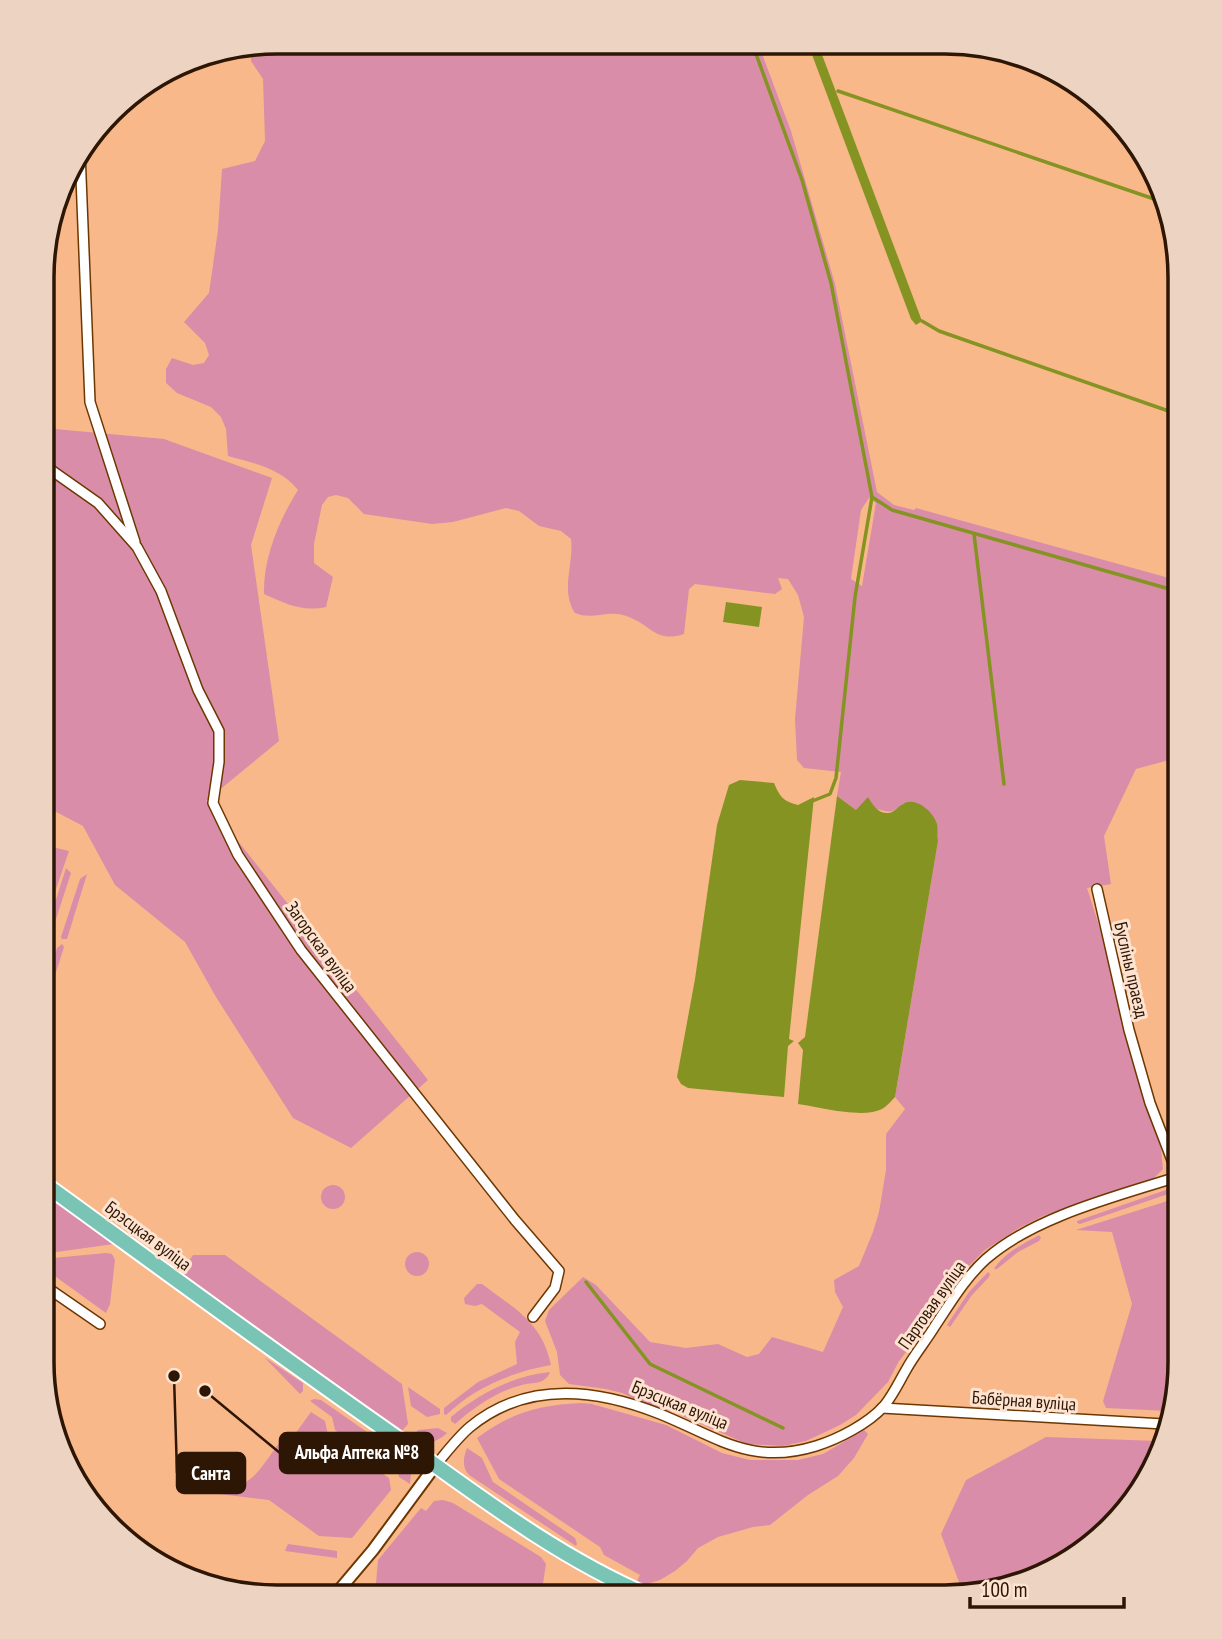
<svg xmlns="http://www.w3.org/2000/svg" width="1222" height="1639" font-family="'PT Sans Narrow',sans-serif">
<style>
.green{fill:#d98da9;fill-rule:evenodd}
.water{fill:#859322}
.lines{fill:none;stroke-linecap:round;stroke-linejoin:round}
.stream{stroke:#859322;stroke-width:3.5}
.minor-casing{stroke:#6d3700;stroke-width:12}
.tertiary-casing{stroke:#6d3700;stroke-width:14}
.primary-casing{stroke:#fff;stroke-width:18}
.minor{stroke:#fff;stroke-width:9}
.tertiary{stroke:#fff;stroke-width:10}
.primary{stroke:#7ac4b6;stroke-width:14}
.labels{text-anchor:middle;stroke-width:6;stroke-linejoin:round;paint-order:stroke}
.street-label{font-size:18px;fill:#2e1604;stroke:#fee3d1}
.rim{fill:none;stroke:#2e1604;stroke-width:3.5}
.leader{fill:none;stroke:#2e1604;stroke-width:2.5}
.callout-dot{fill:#2e1604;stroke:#fee3d1;stroke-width:2.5}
.callout{fill:#2e1604;stroke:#2e1604;stroke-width:2.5}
.callout-label{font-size:19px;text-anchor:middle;font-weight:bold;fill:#fff}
</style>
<rect width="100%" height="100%" fill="#f9b88a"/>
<g class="green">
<path d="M277 42 516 43 560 51 574 43H758L791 131 835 284 877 492 894 505 914 510 916 508 1180 581V757L1136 769 1104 836 1111 884 1087 888 1103 938 1124 1028 1161 1149 1163 1169 1151 1181 1043 1216 1019 1228 985 1250 958 1277 932 1309 921 1333 899 1361 888 1382 856 1415 840 1425 806 1441 783 1446 747 1444 671 1411 656 1409 622 1393 606 1389 569 1384 560 1375 557 1352 545 1321 549 1310 583 1277 596 1285 650 1342 686 1348 718 1344 747 1357 759 1354 772 1337 823 1352 843 1307 835 1292 834 1280 859 1266 873 1232 879 1212 886 1170V1134L905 1109 895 1097 938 841 936 821 904 803C889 815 892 812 876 809 870 808 862 810 856 810L837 796 841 772 804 768 797 760 795 719 804 617 798 595 788 579 778 578 782 589 775 594 695 584 689 589 684 634C656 643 652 626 629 617 609 608 594 621 575 613 560 590 574 565 571 539L561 531 539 526 519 511 506 508 453 522 432 524 364 514 348 498 336 495 328 497 322 505 314 544V563L333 577 326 607C302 612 286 604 264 594 263 558 279 520 298 490 281 468 253 463 228 456L226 429 221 417 211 407 177 393 166 383V369L172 358 193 365 204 363 209 355 205 343 184 322 209 293 218 230 222 169 255 161 265 141 263 79 251 61V46ZM869 498 876 503 862 586 851 579 861 510Z"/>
<path d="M44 428 164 439 272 478 251 545 279 741 206 801 428 1080 351 1148 293 1118 216 997 185 942 115 885 83 826 43 805Z"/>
<path d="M43 818 49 822 44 845 69 851 44 924Z"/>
<path d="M66 868 71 873 55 922 48 925Z"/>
<path d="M87 874 67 939H62L61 937 80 879Z"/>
<path d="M62 944 64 947 43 1013V994L57 948Z"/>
<path d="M1180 1185V1190L1080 1224 1077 1223V1221Z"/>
<circle cx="333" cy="1197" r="12"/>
<path d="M42 1189 114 1244 42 1254Z"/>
<path d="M1180 1197 1179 1378 1168 1411 1106 1408 1103 1401 1132 1304 1112 1232 1076 1230Z"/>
<path d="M1039 1235 1041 1238 1039 1241 1018 1252 997 1269H994C1003 1254 1023 1244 1039 1235Z"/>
<circle cx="417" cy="1264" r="12"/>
<path d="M106 1253 112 1254 115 1260 110 1304 106 1313 45 1269 42 1273V1259Z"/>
<path d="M193 1255H225L402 1384 408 1424 401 1432 179 1275Z"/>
<path d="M988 1272 990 1274 989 1277 972 1295 950 1327 947 1325 969 1292Z"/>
<path d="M477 1284H482C515 1309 542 1322 551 1365 512 1372 475 1387 446 1415L444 1414V1408L478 1382 517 1364 515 1342 520 1332 482 1304 475 1306 465 1304 464 1298Z"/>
<path d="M264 1357 303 1383V1391L300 1394Z"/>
<path d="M550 1372C545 1385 533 1382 522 1385 497 1391 474 1407 455 1424L451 1421V1417C480 1393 513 1376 550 1372Z"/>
<path d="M408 1387 440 1409V1414L427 1417 411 1406Z"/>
<path d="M314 1399 321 1400 390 1448 386 1455 371 1457 335 1430 332 1417 310 1401Z"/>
<path d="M581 1403 592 1404 666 1425 722 1453 750 1460H798L823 1454 864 1430 868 1434 854 1458 838 1476 808 1495 770 1525 753 1527 718 1537 698 1548 687 1561 675 1571 660 1580 644 1585 637 1581 640 1575 604 1555 600 1547 499 1479 477 1438C511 1413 538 1405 581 1403Z"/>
<path d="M311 1412 325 1421 328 1435 389 1478 391 1490 352 1538 319 1536 269 1500 211 1493C254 1485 255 1476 279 1443L287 1445Z"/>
<path d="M438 1428 447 1433C436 1443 425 1446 412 1439L418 1430Z"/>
<path d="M1046 1437 1158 1441 1141 1492 1049 1573 961 1593 959 1582 941 1534 966 1480Z"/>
<path d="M467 1448 482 1458 493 1482 575 1538 577 1544 576 1546 469 1475C462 1467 463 1458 467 1448Z"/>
<path d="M400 1456 411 1473 410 1484 399 1477 395 1461Z"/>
<path d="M443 1500 453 1503 541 1557 546 1564 541 1596 375 1595 378 1560 421 1508 426 1511 434 1501Z"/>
<path d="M288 1544 337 1551V1558L285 1551Z"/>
</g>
<g class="water">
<path d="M808 44H818L922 321 916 325 911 319Z"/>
<path d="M726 602 762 607 759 627 723 622Z"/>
<path d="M740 780 774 783C780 797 783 801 798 805L814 797 789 1039 794 1041 788 1046 784 1097 688 1088 681 1084 677 1077 695 979 717 825 729 785Z"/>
<path d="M837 796 856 810 868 797C873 805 878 814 889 813 895 812 897 807 903 804 915 796 933 811 937 824 938 829 937 835 938 841L895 1097C891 1101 887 1106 882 1109 863 1119 819 1107 798 1104L803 1050 798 1043 805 1037Z"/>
</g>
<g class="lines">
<g class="stream">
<path d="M752 43 802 180 831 283 872 497 855 597 836 778 830 794 810 802"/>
<path d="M838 91 1163 202"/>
<path d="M922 321 939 331 1180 415"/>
<path d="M872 497 892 510 1180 592"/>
<path d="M974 534 1004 784"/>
<path d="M586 1282 650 1364 783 1428"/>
</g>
<defs>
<g id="minor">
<path d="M80 152 90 402 135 542"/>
<path d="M44 465 98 503 137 547 161 591 198 690 219 731V762L213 803 238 855 301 950 515 1220 559 1271 555 1288 533 1317"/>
<path d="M1097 889 1129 1030 1150 1103 1178 1176"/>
<path d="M42 1284 100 1324"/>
<path d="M882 1408 1164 1424"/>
<path d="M435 1466C446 1453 457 1438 470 1427 527 1380 597 1389 660 1414 717 1437 751 1466 816 1446 838 1439 868 1424 884 1406 893 1395 899 1382 906 1370 914 1355 926 1341 935 1326 951 1302 965 1278 986 1259 1035 1216 1118 1196 1180 1176"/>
</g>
<path id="tertiary" d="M335 1595 373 1550 435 1466"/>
<path id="primary" d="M42 1182C162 1269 281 1357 403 1442 481 1498 560 1558 649 1596"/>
</defs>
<use href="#minor" class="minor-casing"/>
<use href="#tertiary" class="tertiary-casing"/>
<use href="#primary" class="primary-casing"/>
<use href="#minor" class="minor"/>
<use href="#tertiary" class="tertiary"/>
<use href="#primary" class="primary"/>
</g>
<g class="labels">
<g class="street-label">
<text transform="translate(321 947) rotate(54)" y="6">Загорская вуліца</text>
<text transform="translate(1131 970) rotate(77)" y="6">Бусліны праезд</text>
<text transform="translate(148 1236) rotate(37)" y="6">Брэсцкая вуліца</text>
<text transform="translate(932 1305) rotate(-55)" y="6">Партовая вуліца</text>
<text transform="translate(1024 1401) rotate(4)" y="6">Бабёрная вуліца</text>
<text transform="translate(680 1405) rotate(22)" y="6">Брэсцкая вуліца</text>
</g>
</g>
<path d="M0 0H1222V1639H0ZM277 54H945A223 223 0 0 1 1168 277V1362A223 223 0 0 1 945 1585H277A223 223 0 0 1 54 1362V277A223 223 0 0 1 277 54Z" fill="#edd3c1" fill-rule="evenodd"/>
<path class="rim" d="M277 54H945A223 223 0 0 1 1168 277V1362A223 223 0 0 1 945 1585H277A223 223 0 0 1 54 1362V277A223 223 0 0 1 277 54Z"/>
<path class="leader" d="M205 1391L280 1453M174 1376L177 1473"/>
<g class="callout-dot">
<circle cx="205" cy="1391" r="7"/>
<circle cx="174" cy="1376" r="7"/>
</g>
<g class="callout">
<rect x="280" y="1433" width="153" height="40" rx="7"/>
<rect x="177" y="1453" width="68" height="40" rx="7"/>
</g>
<g class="callout-label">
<text x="357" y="1459">Альфа Аптека №8</text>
<text x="211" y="1480">Санта</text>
</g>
<path d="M970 1597v10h154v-10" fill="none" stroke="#2e1604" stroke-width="3.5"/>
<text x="981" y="1597" font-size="21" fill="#2e1604" stroke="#fee3d1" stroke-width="5" paint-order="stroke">100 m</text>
</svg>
